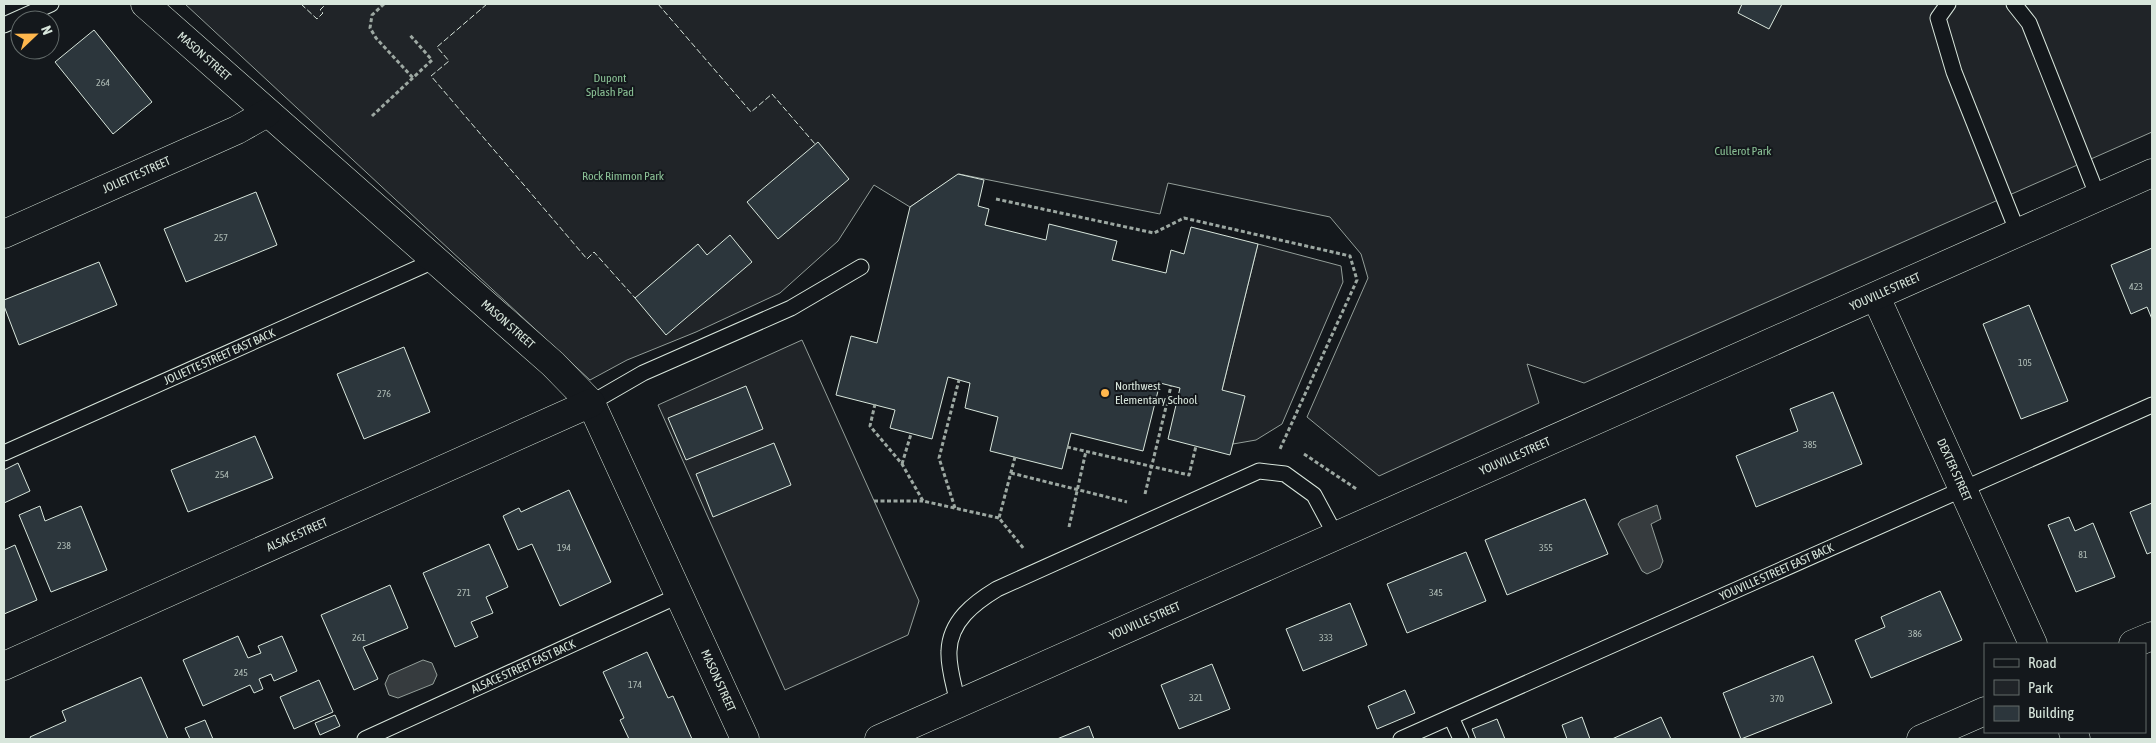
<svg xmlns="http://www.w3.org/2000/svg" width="2156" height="743" font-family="'Asap Condensed',sans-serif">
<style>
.green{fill:#202428;stroke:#939e99}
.water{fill:#363b3e;stroke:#939e99}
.building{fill:#2c363c;stroke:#d8e6dc}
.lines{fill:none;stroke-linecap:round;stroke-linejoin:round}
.lane-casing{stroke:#d8e6dc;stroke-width:17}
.street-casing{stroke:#d8e6dc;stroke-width:29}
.path{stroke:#9da8a2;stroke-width:3;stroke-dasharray:4 2.5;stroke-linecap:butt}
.lane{stroke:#14181c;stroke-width:15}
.street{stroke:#14181c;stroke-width:28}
.fence{stroke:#d8e6dc;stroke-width:1;stroke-dasharray:6 2.5;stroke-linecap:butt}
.poi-dot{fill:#ffb74d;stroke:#14181c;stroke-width:2}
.labels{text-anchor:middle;stroke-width:4;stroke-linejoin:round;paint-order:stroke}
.number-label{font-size:10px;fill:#adbab4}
.street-label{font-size:12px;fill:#d8e6dc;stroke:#14181c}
.park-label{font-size:12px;fill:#8ac095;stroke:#14181c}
.poi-label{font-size:12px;fill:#d8e6dc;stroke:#14181c;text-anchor:start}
</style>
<rect width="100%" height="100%" fill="#14181c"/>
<g class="green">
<path d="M185 4H2152V132L1584 383 1527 364 1539 403 1379 476 1307 417 1368 278 1361 254 1330 217 1168 183 1160 214 959 174 910 207 874 185 838 241 780 293 696 332 627 360 590 380Z"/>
<path d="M1258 244 1341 266 1343 282 1282 424 1256 440 1233 444 1222 390Z"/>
<path d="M802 340 919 601 908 635 785 690 658 405Z"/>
</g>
<g class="water">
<path d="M1657 505 1661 519 1651 524 1663 561 1660 568 1647 574 1642 571 1618 524 1621 520Z"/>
<path d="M423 660 432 663 437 675 433 684 398 698 389 695 385 684 389 675Z"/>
</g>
<g class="building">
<path d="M1742 4H1782L1769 29 1738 13Z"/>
<path d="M94 30 152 102 113 134 55 62Z"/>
<path d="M818 142 849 179 778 239 747 202Z"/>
<path d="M958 174 984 180 978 206 989 209 985 225 1046 240 1049 224 1117 241 1112 260 1166 273 1171 250 1184 254 1191 227 1258 244 1222 390 1245 396 1230 455 1168 439 1180 388 1160 383 1143 451 1071 433 1062 469 990 451 998 417 965 408 970 383 948 377 932 439 890 428 895 410 836 395 851 336 877 343 910 207Z"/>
<path d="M256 192 277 245 186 282 164 229Z"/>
<path d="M730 235 752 262 666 335 635 298 698 244 707 255Z"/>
<path d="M2152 248V319L2147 307 2131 314 2111 265Z"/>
<path d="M99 262 117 305 19 345 4 306V300Z"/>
<path d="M2029 305 2068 401 2021 419 1983 324Z"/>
<path d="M404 347 430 412 364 439 337 374Z"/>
<path d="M746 386 763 429 686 460 668 418Z"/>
<path d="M1833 392 1862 464 1756 507 1736 456 1798 431 1790 409Z"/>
<path d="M255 436 273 478 188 512 171 470Z"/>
<path d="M774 443 791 485 713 517 696 474Z"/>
<path d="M18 463 30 491 4 503V470Z"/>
<path d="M569 490 611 582 560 606 532 544 518 550 503 516 519 508 521 512Z"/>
<path d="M1585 499 1608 554 1507 595 1485 540Z"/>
<path d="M2152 503V552L2147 554 2130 512Z"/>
<path d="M40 506 45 521 81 506 107 570 51 592 19 515Z"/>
<path d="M2069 517 2075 531 2093 523 2115 577 2076 592 2048 525Z"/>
<path d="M489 544 508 587 486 597 493 613 471 622 478 637 455 647 423 573Z"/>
<path d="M15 545 37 600 4 614V550Z"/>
<path d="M1466 552 1486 601 1407 633 1387 584Z"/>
<path d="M390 585 408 628 363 647 378 679 354 690 321 615Z"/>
<path d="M1940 591 1962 640 1871 678 1855 640 1885 627 1881 617Z"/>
<path d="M1350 603 1367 645 1303 671 1286 629Z"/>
<path d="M238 636 248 658 261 653 258 646 282 636 297 671 274 681 271 674 259 679 263 689 254 693 250 685 203 706 183 660Z"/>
<path d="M647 652 668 698 673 696 692 739H629L620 720 624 718 603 672Z"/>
<path d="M1813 656 1832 703 1741 739 1723 693Z"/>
<path d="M1212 664 1230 709 1179 729 1161 685Z"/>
<path d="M141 677 168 739H31L30 737 66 721 62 711Z"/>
<path d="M319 680 333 712 294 729 280 697Z"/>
<path d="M1405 690 1415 713 1377 729 1368 706Z"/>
<path d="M335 715 340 726 320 735 315 723Z"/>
<path d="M1582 717 1590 739H1567L1562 725Z"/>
<path d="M1661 717 1671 739H1612Z"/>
<path d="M1497 719 1505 739H1476L1472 729Z"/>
<path d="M205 720 213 739H190L185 728Z"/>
<path d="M1089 726 1094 739H1057Z"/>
</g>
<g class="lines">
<defs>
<g id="lane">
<path d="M1948 4 1938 18 1954 72 2018 233"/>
<path d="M2014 4 2029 23 2098 197"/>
<path d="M4 25 51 4"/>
<path d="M591 403 643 373 791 308 861 267"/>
<path id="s1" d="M4 453 436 260"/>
<path d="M958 704C955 688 948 668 949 651 950 621 974 603 997 589L1259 471 1285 474 1314 495 1336 536"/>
<path d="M1451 717 1461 739"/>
<path id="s2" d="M365 739 680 595"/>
<path id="s3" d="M1401 739 2152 405"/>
</g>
<g id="street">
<path id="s4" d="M145 4 553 364 591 403 745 739"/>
<path id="s5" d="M4 234 237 130 267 113"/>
<path id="s6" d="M1876 297 2033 644"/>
<path d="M2133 644 2152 636"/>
<path id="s7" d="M4 666 591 403"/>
<path d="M2073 732 2076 739"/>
<path id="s8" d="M879 739 2152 173"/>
<path d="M1921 739 1985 711"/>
</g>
</defs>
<use href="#lane" class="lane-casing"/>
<use href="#street" class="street-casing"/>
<g class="path">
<path d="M384 4 372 15 370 28 376 38 413 78"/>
<path d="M372 116 432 60 409 34"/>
<path d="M996 199 1154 233 1184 218 1350 256 1357 280 1280 449"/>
<path d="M875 404 870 426 902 464 923 501 999 518"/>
<path d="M1067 447 1189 475 1196 446"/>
<path d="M1304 454 1358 490"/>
<path d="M1015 457 999 518 1024 549"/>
<path d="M902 464 911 434"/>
<path d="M1011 473 1127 502"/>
<path d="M1145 494 1171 386"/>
<path d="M874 501H923"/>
<path d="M955 508 939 458 959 380"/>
<path d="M1069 527 1086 451"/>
</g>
<use href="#lane" class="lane"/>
<use href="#street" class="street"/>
<g class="fence">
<path d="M301 4 317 19 323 13 320 10 326 4"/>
<path d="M487 4 437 47 449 61 431 76 587 259 594 252 635 298"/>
<path d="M658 4 751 112 772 94 815 144"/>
</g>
</g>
<circle class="poi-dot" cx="1105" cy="393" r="5"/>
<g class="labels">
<g class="number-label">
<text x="103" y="86">264</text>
<text x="221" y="241">257</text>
<text x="2136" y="290">423</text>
<text x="2025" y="366">105</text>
<text x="384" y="397">276</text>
<text x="1810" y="448">385</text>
<text x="222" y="478">254</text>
<text x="64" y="549">238</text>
<text x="564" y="551">194</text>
<text x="1546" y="551">355</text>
<text x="2083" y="558">81</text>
<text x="464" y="596">271</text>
<text x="1436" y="596">345</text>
<text x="1915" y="637">386</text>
<text x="359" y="641">261</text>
<text x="1326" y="641">333</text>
<text x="241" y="676">245</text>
<text x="635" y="688">174</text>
<text x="1196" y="701">321</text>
<text x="1777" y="702">370</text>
</g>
<g class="street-label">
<text dy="4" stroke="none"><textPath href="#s4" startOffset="79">MASON STREET</textPath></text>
<text dy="4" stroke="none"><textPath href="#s5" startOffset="145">JOLIETTE STREET</textPath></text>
<text dy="4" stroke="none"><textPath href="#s8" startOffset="1101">YOUVILLE STREET</textPath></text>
<text dy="4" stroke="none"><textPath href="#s4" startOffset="484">MASON STREET</textPath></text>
<text dy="4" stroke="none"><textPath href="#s1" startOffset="236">JOLIETTE STREET EAST BACK</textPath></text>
<text dy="4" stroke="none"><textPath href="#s8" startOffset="696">YOUVILLE STREET</textPath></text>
<text dy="4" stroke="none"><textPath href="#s6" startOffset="190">DEXTER STREET</textPath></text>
<text dy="4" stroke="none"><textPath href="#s7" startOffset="321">ALSACE STREET</textPath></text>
<text dy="4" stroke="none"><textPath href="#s3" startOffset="411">YOUVILLE STREET EAST BACK</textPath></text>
<text dy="4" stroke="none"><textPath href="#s8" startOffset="291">YOUVILLE STREET</textPath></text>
<text dy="4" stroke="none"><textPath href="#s2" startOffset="174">ALSACE STREET EAST BACK</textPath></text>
<text dy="4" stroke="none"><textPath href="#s4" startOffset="904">MASON STREET</textPath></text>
</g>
<g class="park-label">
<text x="610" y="82">Dupont<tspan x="610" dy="14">Splash Pad</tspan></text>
<text x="1743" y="155">Cullerot Park</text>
<text x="623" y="180">Rock Rimmon Park</text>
</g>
<g class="poi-label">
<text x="1115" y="390">Northwest<tspan x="1115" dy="14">Elementary School</tspan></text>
</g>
</g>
<rect width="2156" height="743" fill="none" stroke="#d8e6dc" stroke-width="10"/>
<rect x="1984" y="643" width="162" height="90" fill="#14181c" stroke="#626a69"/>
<rect x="1994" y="659" width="25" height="8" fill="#14181c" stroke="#626a69"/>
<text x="2028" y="668" font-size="15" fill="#d8e6dc">Road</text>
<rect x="1994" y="680" width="25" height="15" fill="#202428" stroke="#626a69"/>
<text x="2028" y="693" font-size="15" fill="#d8e6dc">Park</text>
<rect x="1994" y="706" width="25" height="15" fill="#2c363c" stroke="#626a69"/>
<text x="2028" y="718" font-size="15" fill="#d8e6dc">Building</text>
<g transform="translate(35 35) rotate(68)"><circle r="24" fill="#14181c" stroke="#626a69"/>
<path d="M0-4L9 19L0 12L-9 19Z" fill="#ffb74d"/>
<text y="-8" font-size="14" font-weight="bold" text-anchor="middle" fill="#d8e6dc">N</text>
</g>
</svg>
